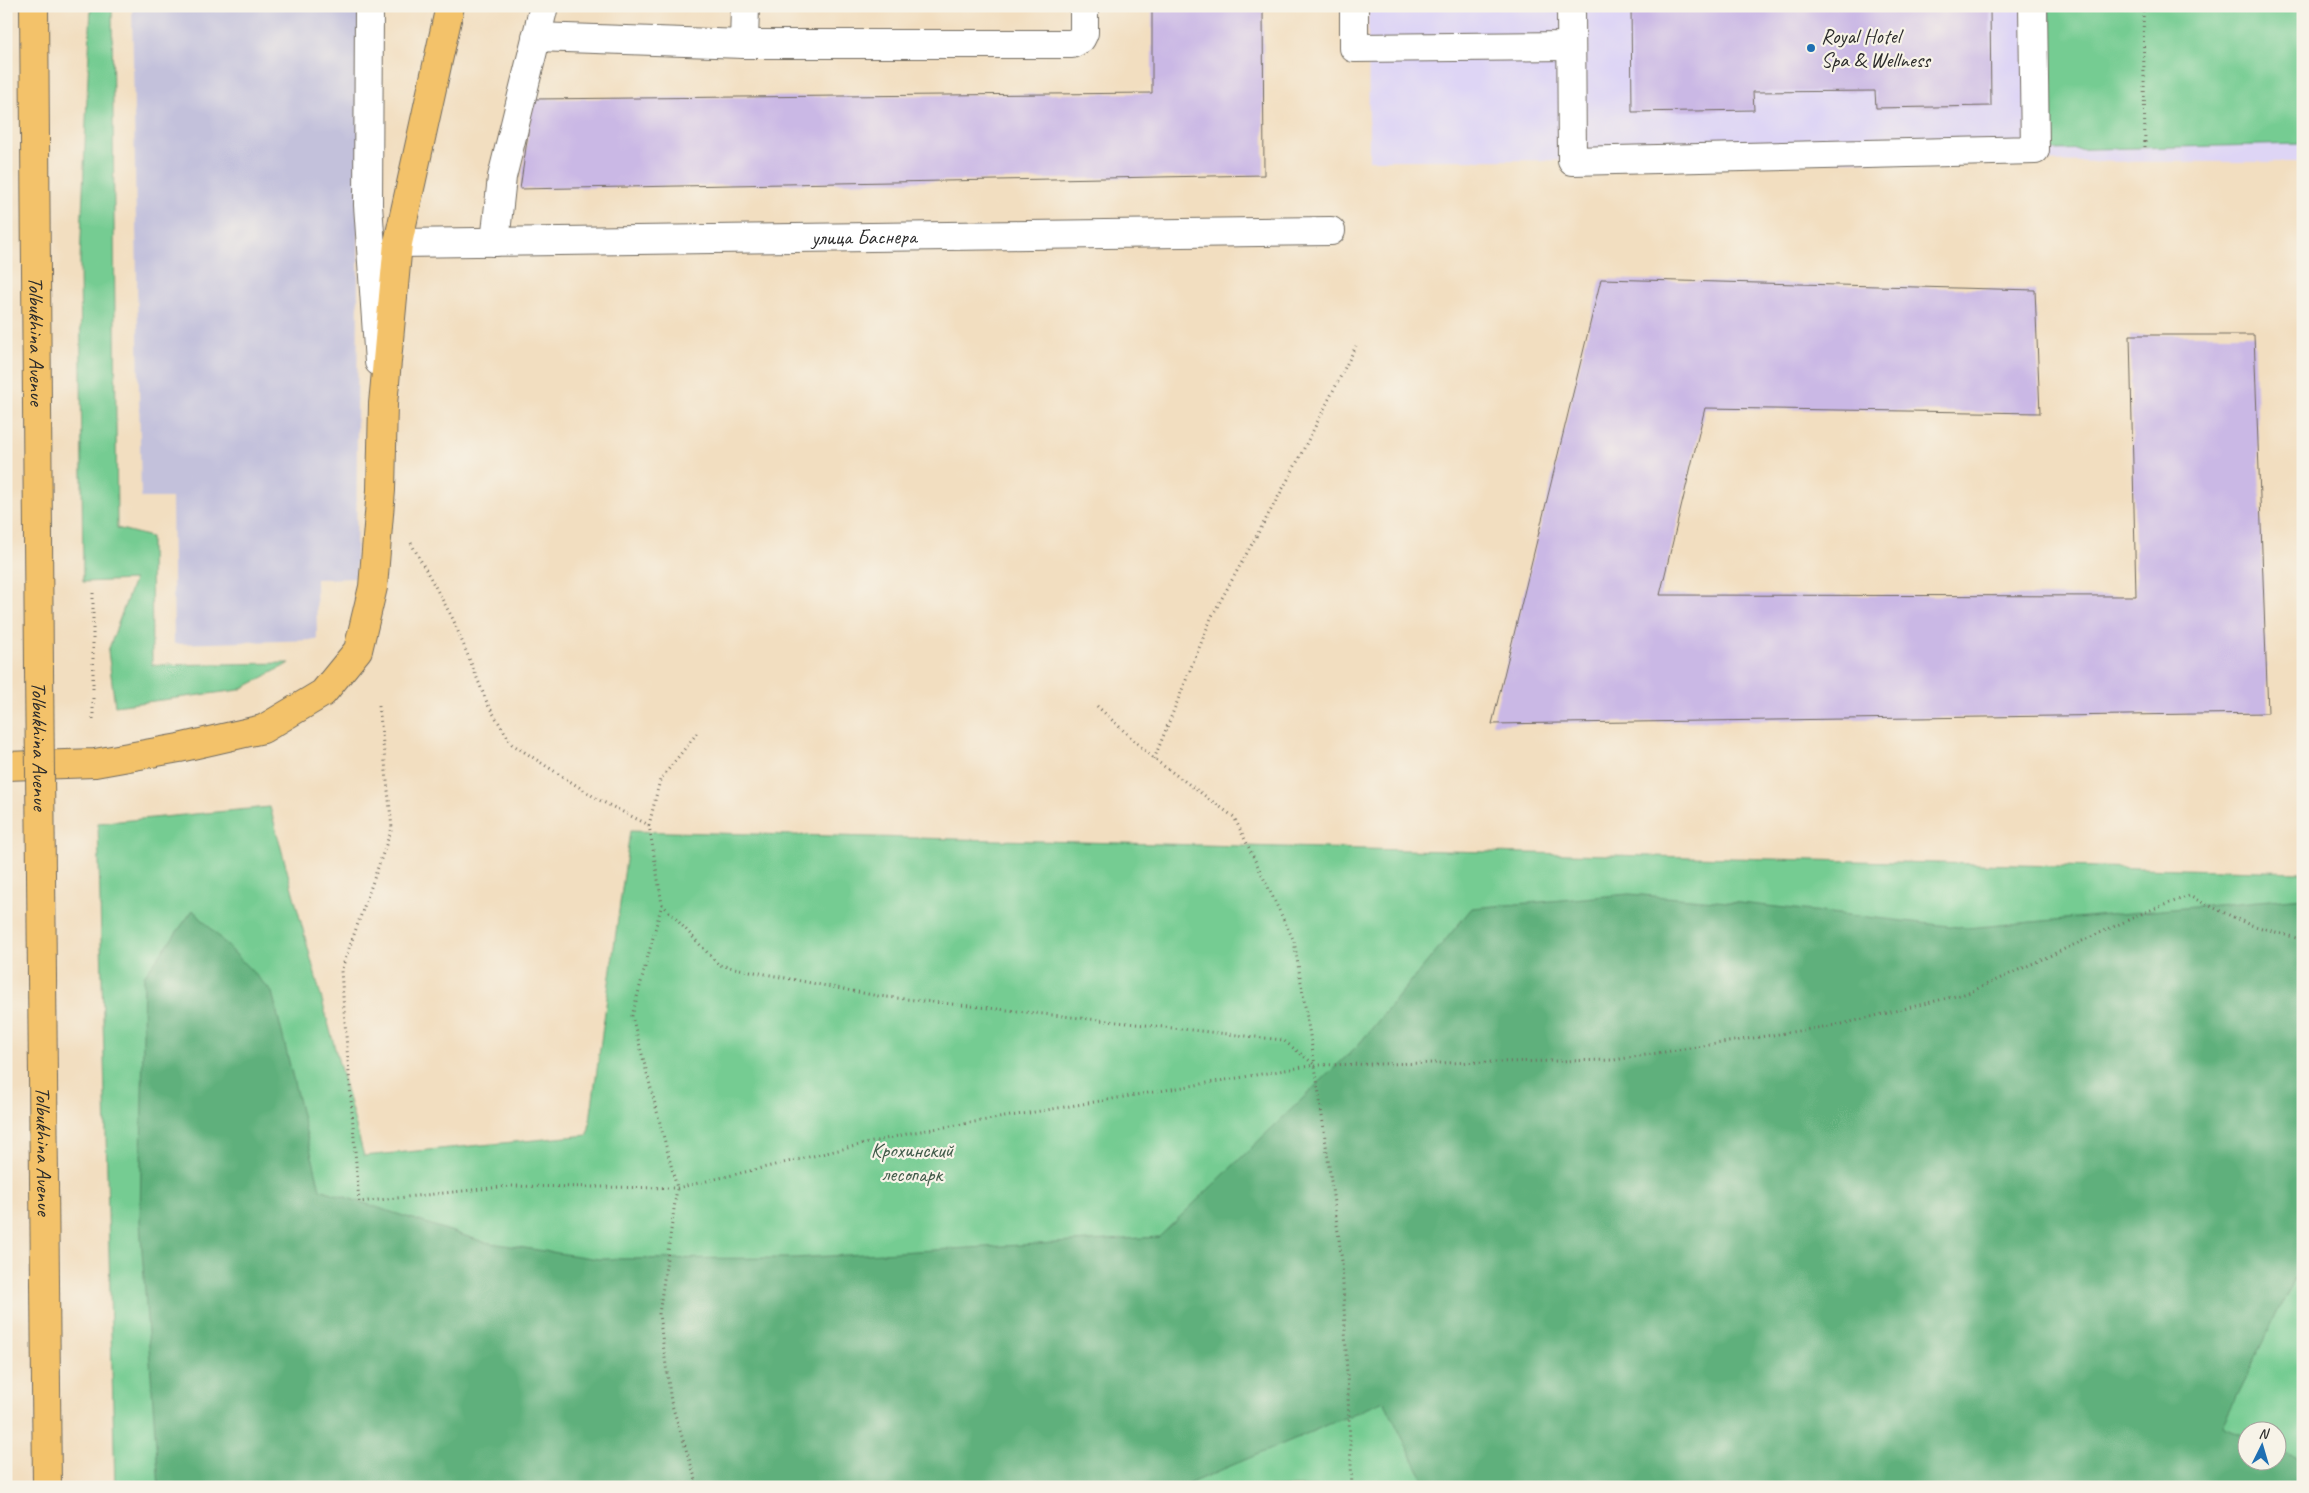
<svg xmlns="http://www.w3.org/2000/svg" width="2309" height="1493" font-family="Caveat,sans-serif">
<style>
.built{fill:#ded5f5}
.industrial{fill:#c3c1db}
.green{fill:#74cc92;stroke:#507c5e;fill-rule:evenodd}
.forest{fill:#5fb07c;stroke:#456e54}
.building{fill:#cab8e5}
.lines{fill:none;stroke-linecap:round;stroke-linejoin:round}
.minor-casing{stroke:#716a5f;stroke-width:30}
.major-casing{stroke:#716a5f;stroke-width:30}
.path{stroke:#716a5f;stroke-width:3;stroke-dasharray:1 4;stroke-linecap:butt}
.minor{stroke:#fff;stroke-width:28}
.major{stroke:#f3c26a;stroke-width:28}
.major-bridge-casing{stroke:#716a5f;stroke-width:30;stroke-linecap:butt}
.major-bridge{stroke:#f3c26a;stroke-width:28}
.poi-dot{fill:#1f6fb2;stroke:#f7f3e8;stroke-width:2}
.labels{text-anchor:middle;stroke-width:4.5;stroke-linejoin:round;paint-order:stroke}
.poi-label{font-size:21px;fill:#2b2b2b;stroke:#f7f3e8;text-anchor:start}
.street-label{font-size:21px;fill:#2b2b2b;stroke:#f7f3e8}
.park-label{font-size:21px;fill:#415b4a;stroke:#f7f3e8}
</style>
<rect width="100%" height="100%" fill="#f7f3e8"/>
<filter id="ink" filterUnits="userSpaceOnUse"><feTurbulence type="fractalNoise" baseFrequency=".02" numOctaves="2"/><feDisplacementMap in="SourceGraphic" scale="10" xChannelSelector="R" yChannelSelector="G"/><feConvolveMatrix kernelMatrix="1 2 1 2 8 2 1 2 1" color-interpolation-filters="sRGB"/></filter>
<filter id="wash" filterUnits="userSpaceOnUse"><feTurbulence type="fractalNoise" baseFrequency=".0096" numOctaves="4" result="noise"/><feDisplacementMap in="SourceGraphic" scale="20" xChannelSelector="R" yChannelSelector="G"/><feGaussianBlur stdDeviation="1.12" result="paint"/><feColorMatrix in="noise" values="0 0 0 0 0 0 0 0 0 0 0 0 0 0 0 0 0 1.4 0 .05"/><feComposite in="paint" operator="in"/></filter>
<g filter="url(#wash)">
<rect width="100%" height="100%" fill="#f2dec0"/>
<path class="built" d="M1368 6H2303V162L1369 160Z"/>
<path class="industrial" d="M132 6H360L356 578 316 579 317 640 174 644 172 498H141Z"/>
<g class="green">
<path d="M91 6H112L117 528 151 537 152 665 290 663 239 690 115 706 108 651 134 580 83 582 80 260Z"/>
<path d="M2049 6H2303V144L2052 150Z"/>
<path d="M270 807 364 1156 588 1135 630 831 2303 872V1487H115L98 823ZM2246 1430H2276V1460H2246Z"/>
</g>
<path class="forest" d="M1629 894 1740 903 1967 928 2303 897V1261L2222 1426 2246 1437V1460H2276L2277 1449 2303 1460V1487H1427L1384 1401 1181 1487H159L140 1222 144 976 193 910 272 992 320 1189 484 1242 598 1259 795 1258 1159 1237 1358 1045 1472 908Z"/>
<g id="blocks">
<g class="building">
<path d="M1152 6H1263L1264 175 520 189 533 99 1152 93Z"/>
<path d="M1631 6H1990L1991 106 1876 108 1875 91 1753 92 1754 110 1632 112Z"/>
<path d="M1601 279 2035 290 2040 413 1705 408 1660 595 2136 596 2130 335H2254L2268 713 1492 724Z"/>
</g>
</g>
</g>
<g filter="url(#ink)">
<use href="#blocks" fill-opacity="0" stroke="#716a5f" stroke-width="1"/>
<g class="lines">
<defs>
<g id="minor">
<path d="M369 6 368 205 379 362"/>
<path d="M1354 6V48L1571 46"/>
<path d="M1571 6 1572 161 2035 150 2033 6"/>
<path d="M536 37 744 44 745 6"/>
<path d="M744 44H1072L1081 39 1084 33V6"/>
<path d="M495 242 502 177 544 6"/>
<path id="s1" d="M398 243 1331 231"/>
</g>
<g id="major">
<path id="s2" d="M34 6 39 670"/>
<path d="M6 766 95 763 179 748 263 729 323 693 358 650 373 587 381 490 383 404 398 243 450 6"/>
</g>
</defs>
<use href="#minor" class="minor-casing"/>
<use href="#major" class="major-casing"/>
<g class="path">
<path d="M2143 6 2145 147"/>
<path d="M411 543 453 619 488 705 512 744 599 800 649 825 662 904 632 1016 677 1188 659 1314 671 1402 698 1487"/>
<path d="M93 593V722"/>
<path d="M379 706 392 828 341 971 359 1202 510 1186 677 1188 915 1132 1315 1065 1614 1060 1842 1024 1968 993 2148 911 2189 896 2248 924 2303 940"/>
<path d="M1097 706 1154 759 1234 817 1294 941 1315 1065"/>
<path d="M1154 759 1212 616 1292 472 1356 346"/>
<path d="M649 825 660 780 698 732"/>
<path d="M662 904 719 965 878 996 1283 1040 1315 1065 1342 1261 1352 1487"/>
</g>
<use href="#minor" class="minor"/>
<use href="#major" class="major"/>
<defs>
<g id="major-bridge">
<path id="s3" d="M39 670 47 1487"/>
</g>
</defs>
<use href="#major-bridge" class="major-bridge-casing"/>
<use href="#major-bridge" class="major-bridge"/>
</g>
</g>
<circle class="poi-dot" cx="1811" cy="48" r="5"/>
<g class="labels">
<g class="poi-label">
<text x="1821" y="43">Royal Hotel<tspan x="1821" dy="24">Spa &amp; Wеllness</tspan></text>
</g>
<g class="street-label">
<text dy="7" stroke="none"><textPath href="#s1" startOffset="466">улица Баснера</textPath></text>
<text dy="7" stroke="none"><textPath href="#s2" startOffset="335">Tolbukhina Avenue</textPath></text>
<text dy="7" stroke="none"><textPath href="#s3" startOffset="76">Tolbukhina Avenue</textPath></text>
<text dy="7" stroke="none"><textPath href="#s3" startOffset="481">Tolbukhina Avenue</textPath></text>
</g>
<g class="park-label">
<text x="912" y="1157">Крохинский<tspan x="912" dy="24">лесопарк</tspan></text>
</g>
</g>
<rect width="2309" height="1493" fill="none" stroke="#f7f3e8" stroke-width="25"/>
<g transform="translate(2262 1446) rotate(5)"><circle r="24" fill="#f7f3e8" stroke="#a5a39c"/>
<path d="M0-4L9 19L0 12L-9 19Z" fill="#1f6fb2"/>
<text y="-8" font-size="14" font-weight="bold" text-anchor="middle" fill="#2b2b2b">N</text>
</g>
</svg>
